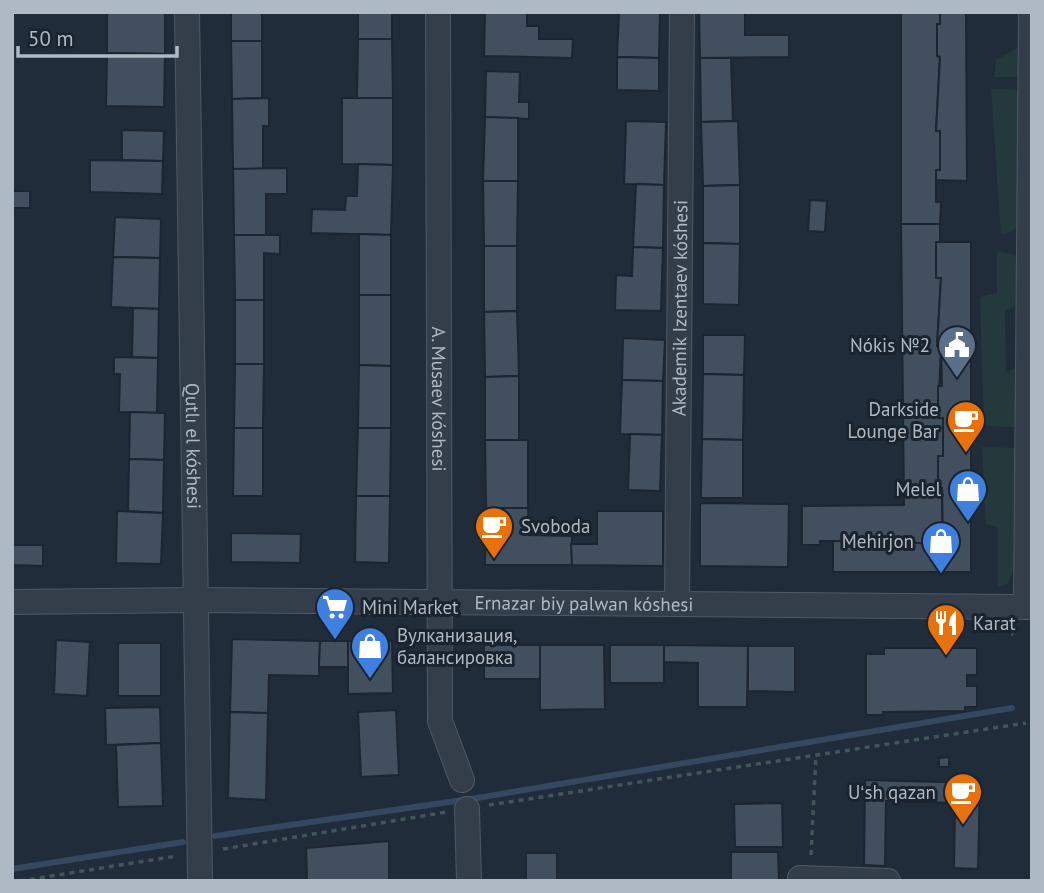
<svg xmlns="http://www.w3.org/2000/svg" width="1044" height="893" font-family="'PT Sans',sans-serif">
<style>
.green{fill:#23393b}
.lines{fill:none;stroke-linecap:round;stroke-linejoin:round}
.stream{stroke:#344861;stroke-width:6}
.building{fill:#414f5e;stroke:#1c2530;stroke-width:2}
.minor-casing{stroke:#4f5964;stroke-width:26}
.path{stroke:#405658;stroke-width:3.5;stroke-dasharray:5 5;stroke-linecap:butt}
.minor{stroke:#343e4a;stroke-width:24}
.labels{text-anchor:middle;stroke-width:6;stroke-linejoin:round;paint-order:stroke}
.street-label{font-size:19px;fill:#afb9c6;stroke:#1a232e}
.poi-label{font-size:19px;fill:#afb9c6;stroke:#1a232e;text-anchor:end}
</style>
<rect width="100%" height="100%" fill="#212c3a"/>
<g class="green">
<path d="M1021 46V77H994L996 60Z"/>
<path d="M991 89 1022 90 1021 220 1013 231 1001 235Z"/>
<path d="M997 251 1015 255 1021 264V303L1005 311 1006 372 1021 366 1018 427 984 426 980 297 997 293Z"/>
<path d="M982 447 1019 448 1016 564 1008 584 998 587V527L986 524Z"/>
</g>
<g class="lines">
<g class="stream">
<path d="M215 836 477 798 1012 708"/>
<path d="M12 869 183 842"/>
</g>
</g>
<g class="building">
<path d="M107 12H165V54L107 53Z"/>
<rect x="231" y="12" width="31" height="29"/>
<rect x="358" y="12" width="34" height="27"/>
<path d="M485 12H527V26H539V39H573L572 58 484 56Z"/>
<path d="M619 12H660L659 58 617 57Z"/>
<path d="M699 12H745V35H789V57L700 58Z"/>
<path d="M901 12H940V24H937V56L940 57 936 131H940V170H936V202H941L940 224H901Z"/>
<path d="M940 12H966L967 181 936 180V170H940V131H936L940 57 937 56V24H940Z"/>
<path d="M358 39H392L393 98H357Z"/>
<path d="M231 41H262V98L232 99Z"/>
<path d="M107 53 165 54 164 107 106 106Z"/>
<path d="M617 57 659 58V91L617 90Z"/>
<path d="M700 58H731L733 121 701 122Z"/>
<path d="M486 71 520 72 519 102H529V119L485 117Z"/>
<path d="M269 98V126H263V169H233L232 99Z"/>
<path d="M342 98H393V165L342 164Z"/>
<path d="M485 117 518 118V181H483Z"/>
<path d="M626 121 666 122 664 185 624 184Z"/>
<path d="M738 121 740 185 703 186 701 122Z"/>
<path d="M122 130 164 131 163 161 122 160Z"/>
<path d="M90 160 163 161 162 194 90 192Z"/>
<path d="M358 164 393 165 391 235 311 233 312 209 345 210 346 196H357Z"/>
<path d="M287 168V194H266V235H234L233 169Z"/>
<path d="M483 181H518L517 246H484Z"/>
<path d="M636 184 664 185 663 248 633 247Z"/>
<path d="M740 185V244L703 243V186Z"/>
<rect x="12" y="191" width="18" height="17"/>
<path d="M810 200 827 201 825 232 808 231Z"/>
<path d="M115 217 161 219 160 258 113 257Z"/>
<path d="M901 224H940V242H936V278H941L937 346H941L938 418H943V456H938V488H942L943 545 890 541V545H852V541H820V545H802V506L904 505Z"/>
<path d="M359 234 391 235V295H359Z"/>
<path d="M234 235H280V254L264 253V300H235Z"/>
<path d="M936 242H971V572H833V541H852V545H890V541L943 545 942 488H938V456H943V418H938V386H942L941 346H937L941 278H936Z"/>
<path d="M703 243 740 244 739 305 703 304Z"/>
<path d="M484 246H517V311L484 312Z"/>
<path d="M633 247 663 248 661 311 615 310 616 275 632 276Z"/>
<path d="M113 257 160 258 159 309 111 307Z"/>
<path d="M359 295H391V366L359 365Z"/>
<rect x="235" y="300" width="29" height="64"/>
<path d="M133 308 159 309 158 358 132 357Z"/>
<path d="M517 311 519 376 485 377 484 312Z"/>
<path d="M703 335H745L744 375 703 374Z"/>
<path d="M623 338 665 340 663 381 622 380Z"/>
<path d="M114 357 158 358 157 413 119 412 120 374H114Z"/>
<path d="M235 364H264L263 428H234Z"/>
<path d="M359 365 391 366V428H358Z"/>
<path d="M703 374 744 375 743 440 702 439Z"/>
<path d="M519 376V440H485V377Z"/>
<path d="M622 380 663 381 662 435 620 434Z"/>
<path d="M130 412 165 413 164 460 129 459Z"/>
<path d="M234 428H263V496H233Z"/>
<path d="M358 428H391L390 496H356Z"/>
<path d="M630 434 662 435 660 491 628 490Z"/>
<path d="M702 439 743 440V498H701Z"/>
<path d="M485 440H528V508H486Z"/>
<path d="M129 459 164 460 163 513 128 511Z"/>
<path d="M356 496H390L389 563 355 562Z"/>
<path d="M700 503 789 504 788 567 700 566Z"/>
<path d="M486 508H528L529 535 572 536V565H485Z"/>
<path d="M117 511 163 513 161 564 116 563Z"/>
<path d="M597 511H663V566L572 565 571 544H597Z"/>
<path d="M231 533 301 534 300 563 231 562Z"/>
<path d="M12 545H43V566L12 565Z"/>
<path d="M232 639 320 641 319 676 269 675 268 713 230 712Z"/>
<path d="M56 640 90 642 87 696 54 694Z"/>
<path d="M320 641H348V667H319Z"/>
<path d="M348 641H392L393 693 348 694Z"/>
<rect x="118" y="643" width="43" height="53"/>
<rect x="484" y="645" width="56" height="34"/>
<path d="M540 645H604L605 709 540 710Z"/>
<rect x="610" y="645" width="54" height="38"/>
<path d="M664 645 748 646 747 707H698V663L664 662Z"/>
<path d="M748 646H795V692L748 691Z"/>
<path d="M884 648H977V675H967V686H977V707H965V711L883 712V715H866V654H884Z"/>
<path d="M160 707 161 743 106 745 105 708Z"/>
<path d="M396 710 399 775 361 777 358 712Z"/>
<path d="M230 712 268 713 266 800 228 798Z"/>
<path d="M161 743 163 806 118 807 116 745Z"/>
<path d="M949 757V767H939V758Z"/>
<path d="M865 780 980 783 978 869 954 868 955 803 886 801 885 866 864 865Z"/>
<path d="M782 803 783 847H735L734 804Z"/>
<path d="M389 841V881H307L306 848Z"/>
<path d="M731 852H778L779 881H731Z"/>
<rect x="526" y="853" width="31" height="28"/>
</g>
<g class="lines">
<defs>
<g id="minor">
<path id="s1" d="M187 12 200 881"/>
<path id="s2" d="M438 12 440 721 462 780"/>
<path id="s3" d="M12 602 195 600 1032 607"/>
<path id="s4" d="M677 602 682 12"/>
<path d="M1026 607 1031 12"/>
<path d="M467 809 469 881"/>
<path d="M800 881V878L888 881"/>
</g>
</defs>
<use href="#minor" class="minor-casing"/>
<g class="path">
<path d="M1003 629 1013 635"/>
<path d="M489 805 1026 723"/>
<path d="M223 849 447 812"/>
<path d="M811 855 816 755"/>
<path d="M20 881 177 856"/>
</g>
<use href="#minor" class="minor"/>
</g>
<defs>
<symbol id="civic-pin" viewBox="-11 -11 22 30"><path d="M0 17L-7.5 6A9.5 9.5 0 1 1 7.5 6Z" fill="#5c6f8a" stroke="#1a232e"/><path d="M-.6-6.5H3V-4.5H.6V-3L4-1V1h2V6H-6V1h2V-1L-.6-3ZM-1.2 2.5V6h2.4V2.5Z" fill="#fff"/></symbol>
<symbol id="cafe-pin" viewBox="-11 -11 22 30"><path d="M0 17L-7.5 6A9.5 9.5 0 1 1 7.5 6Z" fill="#e8710a" stroke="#1a232e"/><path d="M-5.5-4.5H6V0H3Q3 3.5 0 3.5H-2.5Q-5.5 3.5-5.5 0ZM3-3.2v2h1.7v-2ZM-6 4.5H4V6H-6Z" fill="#fff"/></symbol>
<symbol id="shop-pin" viewBox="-11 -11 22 30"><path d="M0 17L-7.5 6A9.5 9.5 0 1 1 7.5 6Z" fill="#3f7fe0" stroke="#1a232e"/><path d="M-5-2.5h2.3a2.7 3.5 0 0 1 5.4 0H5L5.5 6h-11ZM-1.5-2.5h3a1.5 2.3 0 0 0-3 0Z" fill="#fff"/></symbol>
<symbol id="supermarket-pin" viewBox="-11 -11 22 30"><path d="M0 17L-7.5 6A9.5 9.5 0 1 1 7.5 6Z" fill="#3f7fe0" stroke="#1a232e"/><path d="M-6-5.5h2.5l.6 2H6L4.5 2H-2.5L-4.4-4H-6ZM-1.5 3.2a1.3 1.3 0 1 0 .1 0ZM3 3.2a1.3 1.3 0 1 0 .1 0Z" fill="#fff"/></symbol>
<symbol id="restaurant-pin" viewBox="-11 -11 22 30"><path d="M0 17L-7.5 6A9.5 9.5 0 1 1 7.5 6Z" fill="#e8710a" stroke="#1a232e"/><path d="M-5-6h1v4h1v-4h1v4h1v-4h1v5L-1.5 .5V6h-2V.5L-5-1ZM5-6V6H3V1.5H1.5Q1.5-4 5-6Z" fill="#fff"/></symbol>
</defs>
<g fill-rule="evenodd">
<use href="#civic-pin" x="935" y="323" width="44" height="60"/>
<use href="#cafe-pin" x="944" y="398" width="44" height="60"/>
<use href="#shop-pin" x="946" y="467" width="44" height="60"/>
<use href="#cafe-pin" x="472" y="504" width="44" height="60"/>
<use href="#shop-pin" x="919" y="519" width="44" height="60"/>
<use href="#supermarket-pin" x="313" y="585" width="44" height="60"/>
<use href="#restaurant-pin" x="924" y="601" width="44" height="60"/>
<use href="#shop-pin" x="348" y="624" width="44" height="60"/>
<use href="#cafe-pin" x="941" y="770" width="44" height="60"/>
</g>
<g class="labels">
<g class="street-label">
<text dy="7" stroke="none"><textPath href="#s4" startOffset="294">Akademik Izentaev kóshesi</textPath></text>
<text dy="7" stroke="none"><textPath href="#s2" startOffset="387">A. Musaev kóshesi</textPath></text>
<text dy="7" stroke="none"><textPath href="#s1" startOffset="434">Qutlı el kóshesi</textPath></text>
<text dy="7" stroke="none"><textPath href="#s3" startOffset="572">Ernazar biy palwan kóshesi</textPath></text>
</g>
<g class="poi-label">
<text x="930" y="352">Nókis №2</text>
<text x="939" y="416">Darkside<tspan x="939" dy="22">Lounge Bar</tspan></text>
<text x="941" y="496">Melel</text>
<text x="521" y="533" text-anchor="start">Svoboda</text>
<text x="914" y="548">Mehirjon</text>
<text x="362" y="614" text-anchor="start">Mini Market</text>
<text x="973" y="630" text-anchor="start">Karat</text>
<text x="397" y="642" text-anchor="start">Вулканизация,<tspan x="397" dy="22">балансировка</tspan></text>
<text x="936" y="799">Uʻsh qazan</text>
</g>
</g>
<rect width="1044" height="893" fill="none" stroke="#afb9c6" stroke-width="28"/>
<path d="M18 46v10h159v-10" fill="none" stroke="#afb9c6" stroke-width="3.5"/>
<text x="28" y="46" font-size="21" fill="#afb9c6" stroke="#1a232e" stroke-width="5" paint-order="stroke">50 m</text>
</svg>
